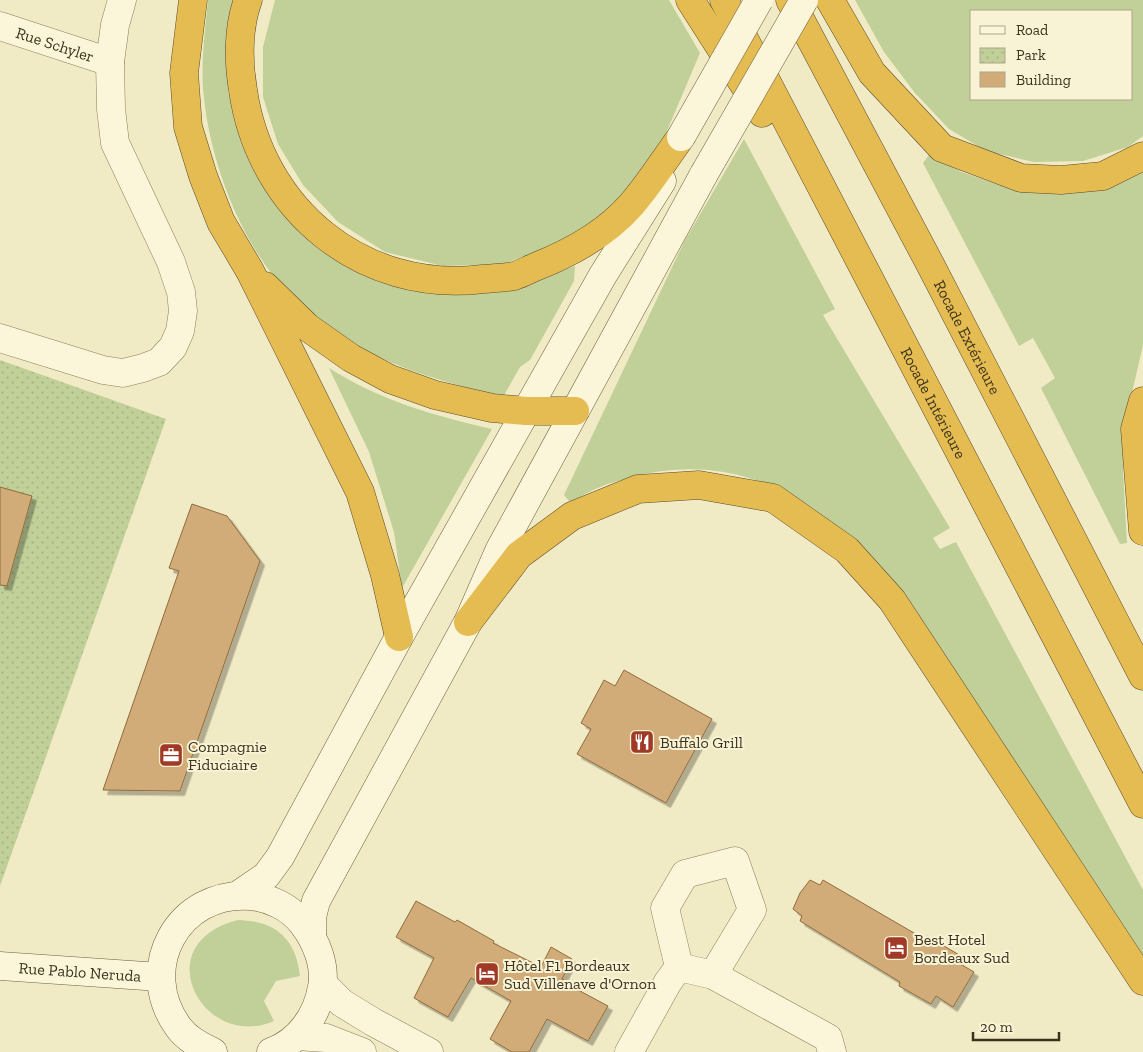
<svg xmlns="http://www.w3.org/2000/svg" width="1143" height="1052" font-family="'Zilla Slab',serif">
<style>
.grass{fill:#c0d098;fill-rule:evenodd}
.park{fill:url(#park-dots)}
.building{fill:#d1ac78;stroke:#8e6b3e;filter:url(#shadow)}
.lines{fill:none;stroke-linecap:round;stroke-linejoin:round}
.street-casing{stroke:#8d7d59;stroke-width:29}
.secondary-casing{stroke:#6f5e3c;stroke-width:29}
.highway-casing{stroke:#5b4a2e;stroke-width:29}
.street{stroke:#fbf6d9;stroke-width:28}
.secondary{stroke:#fbf6d9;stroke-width:28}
.highway{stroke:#e4bc51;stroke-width:28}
.secondary-bridge-casing{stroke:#6f5e3c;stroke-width:29;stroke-linecap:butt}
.secondary-bridge{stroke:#fbf6d9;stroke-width:28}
.labels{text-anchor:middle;stroke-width:4;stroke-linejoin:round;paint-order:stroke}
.street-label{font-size:16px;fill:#3c321e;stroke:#f8f3d5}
.poi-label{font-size:16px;fill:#3c321e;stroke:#f8f3d5;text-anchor:start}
</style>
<defs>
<pattern id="park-dots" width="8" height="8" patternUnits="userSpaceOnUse" patternTransform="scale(1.25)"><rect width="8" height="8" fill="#c0d098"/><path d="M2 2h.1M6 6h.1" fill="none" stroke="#a6b383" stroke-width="1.8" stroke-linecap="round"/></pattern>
<filter id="shadow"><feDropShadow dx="4.5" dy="4.5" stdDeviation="0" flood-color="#0004"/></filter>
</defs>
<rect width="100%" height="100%" fill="#f1ebc5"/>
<g class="grass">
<path d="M208 0H240L228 50V91L237 127 252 163 269 195 298 228 335 258 502 289 552 275 575 266 574 281 554 317 530 360 520 367 503 397C460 386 417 375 377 356 336 336 293 305 266 266 233 220 210 155 204 98 200 65 205 33 208 0Z"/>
<path d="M275 0H669L700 53 661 145 642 177 603 214 559 243 503 264 443 266 385 252 338 222 303 185 278 144 263 97V47Z"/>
<path d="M855 0H1143V136L1128 147 1083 161 1034 162 986 151 949 129 915 93 884 52ZM972 11H1132V99H972Z"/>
<path d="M744 139 835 309 823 315 950 528 933 538 940 549 956 542 1143 890V963L853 539C835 525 817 509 797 498 734 464 676 461 608 484 595 488 583 496 570 502L564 495 684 242Z"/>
<path d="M929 155 962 172 996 184 1029 191 1143 170V345L1128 410 1123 471 1127 543 1120 544 1041 388 1055 378 1033 338 1019 346 923 163Z"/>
<path d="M329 368C379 400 435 416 492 429L402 588 394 532 369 452Z"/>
<path d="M238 920C276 921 296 939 300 976L276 981 264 1001 274 1021C204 1052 144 944 238 920Z"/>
</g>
<path class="park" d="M0 360 166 419 0 886Z"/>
<g class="building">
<path d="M0 487 32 496 7 586 0 585Z"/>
<path d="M192 504 227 516 260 561 180 791 103 790 179 571 169 568Z"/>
<path d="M624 670 712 719 666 803 577 754 591 729 581 723 604 680 615 686Z"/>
<path d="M810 880 820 885 823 880 926 940 927 936 961 956 957 962 974 972 953 1007 936 996 931 1004 899 986 900 982 800 921 802 916 793 909 800 893Z"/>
<path d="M416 901 455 922 457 920 494 941 493 943 541 967 551 947 572 959 562 979 568 982 567 984 608 1006 588 1041 547 1019 529 1052H512L490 1039 511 1001 471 978 448 1017 414 998 434 958 396 937Z"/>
</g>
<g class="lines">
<defs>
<g id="street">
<path id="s1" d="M0 26 110 62"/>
<path d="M0 338 103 370 123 373 143 368 159 362 173 347 180 331 183 311 181 292 171 262 115 143 111 109 110 62 115 25 122 0"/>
<path d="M679 967 665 908 685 874 735 861 752 910 713 975"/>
<path d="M323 984 342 1003 373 1022 429 1052"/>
<path d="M297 1036 326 1038 362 1052"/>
<path d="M629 1052 668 982 679 967 713 975 828 1038 832 1052"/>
</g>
<g id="secondary">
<path d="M238 895 266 876 280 857 399 637 551 367 603 275 662 181"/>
<path d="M312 935V917L316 901 468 622 499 551 704 174"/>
<path id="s2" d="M0 966 160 977"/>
<path d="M213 1052C200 1046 187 1039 179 1028 135 969 178 890 251 896 271 898 291 908 303 924 316 941 326 965 322 987 317 1016 299 1042 271 1052"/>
</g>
<g id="highway">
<path d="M193 0 184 73 188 127 203 176 221 222 250 271 360 492 385 575 399 637"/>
<path d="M248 0C238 27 238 61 243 90 260 209 362 294 483 279 493 278 504 278 514 276 521 274 528 270 535 267 571 253 606 234 632 204 650 183 665 159 681 137"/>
<path d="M690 0 762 113"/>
<path id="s3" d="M724 0 1143 804"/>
<path id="s4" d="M790 0 930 264 1143 676"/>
<path d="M830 0 872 73 942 148 1021 178 1061 180 1103 176 1143 156"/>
<path d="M265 286 307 327 351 358 390 379 435 395 492 408 526 411H575"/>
<path d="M1143 401 1135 429 1143 531"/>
<path d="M468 622 519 555 572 516 638 489 699 485 773 498 847 550 892 600 1143 981"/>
</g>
</defs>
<use href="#street" class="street-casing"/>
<use href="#secondary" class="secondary-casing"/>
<use href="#highway" class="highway-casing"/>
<use href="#street" class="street"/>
<use href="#secondary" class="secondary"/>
<use href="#highway" class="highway"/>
<defs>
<g id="secondary-bridge">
<path d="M681 137 759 0"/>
<path d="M704 174 804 0"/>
</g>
</defs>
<use href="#secondary-bridge" class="secondary-bridge-casing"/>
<use href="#secondary-bridge" class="secondary-bridge"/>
</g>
<defs>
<symbol id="restaurant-square" viewBox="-11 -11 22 22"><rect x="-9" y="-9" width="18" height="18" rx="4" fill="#a03926" stroke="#f8f3d5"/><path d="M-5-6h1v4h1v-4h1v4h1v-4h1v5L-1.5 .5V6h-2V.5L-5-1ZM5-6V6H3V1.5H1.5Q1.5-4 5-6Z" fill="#fff"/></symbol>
<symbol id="office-square" viewBox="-11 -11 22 22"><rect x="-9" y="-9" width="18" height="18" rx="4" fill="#a03926" stroke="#f8f3d5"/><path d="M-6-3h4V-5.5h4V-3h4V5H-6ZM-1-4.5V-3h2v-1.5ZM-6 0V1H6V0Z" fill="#fff"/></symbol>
<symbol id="hotel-square" viewBox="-11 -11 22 22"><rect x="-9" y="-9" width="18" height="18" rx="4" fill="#a03926" stroke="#f8f3d5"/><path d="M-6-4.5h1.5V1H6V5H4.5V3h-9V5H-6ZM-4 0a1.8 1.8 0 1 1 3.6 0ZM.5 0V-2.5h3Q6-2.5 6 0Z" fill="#fff"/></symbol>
</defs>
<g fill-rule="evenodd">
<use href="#restaurant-square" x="628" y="728" width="28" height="28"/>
<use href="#office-square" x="157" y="741" width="28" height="28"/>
<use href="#hotel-square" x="882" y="934" width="28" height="28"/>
<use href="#hotel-square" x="473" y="960" width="28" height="28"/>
</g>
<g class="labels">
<g class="street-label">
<text dy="6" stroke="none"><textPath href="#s1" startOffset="58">Rue Schyler</textPath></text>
<text dy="6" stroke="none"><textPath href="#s4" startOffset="381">Rocade Extérieure</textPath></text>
<text dy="6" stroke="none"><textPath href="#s3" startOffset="454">Rocade Intérieure</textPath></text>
<text dy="6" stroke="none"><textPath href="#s2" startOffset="80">Rue Pablo Neruda</textPath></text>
</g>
<g class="poi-label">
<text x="660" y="748">Buffalo Grill</text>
<text x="188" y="752">Compagnie<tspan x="188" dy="18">Fiduciaire</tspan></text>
<text x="914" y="945">Best Hotel<tspan x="914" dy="18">Bordeaux Sud</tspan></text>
<text x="504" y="971">Hôtel F1 Bordeaux<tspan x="504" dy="18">Sud Villenave d'Ornon</tspan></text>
</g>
</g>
<rect x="970" y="10" width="162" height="90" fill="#f8f3d5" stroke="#ada68c"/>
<rect x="980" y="26" width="25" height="8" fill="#fbf6d9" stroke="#ada68c"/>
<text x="1016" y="35" font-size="15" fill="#3c321e">Road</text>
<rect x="980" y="48" width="25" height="15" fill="url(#park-dots)" stroke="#ada68c"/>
<text x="1016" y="60" font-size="15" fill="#3c321e">Park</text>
<rect x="980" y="72" width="25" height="15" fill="#d1ac78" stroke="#ada68c"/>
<text x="1016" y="85" font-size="15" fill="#3c321e">Building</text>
<path d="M973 1032v8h86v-8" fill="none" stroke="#3c321e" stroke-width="2.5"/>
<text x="980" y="1032" font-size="15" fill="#3c321e" stroke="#f8f3d5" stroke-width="4" paint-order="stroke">20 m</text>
</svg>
